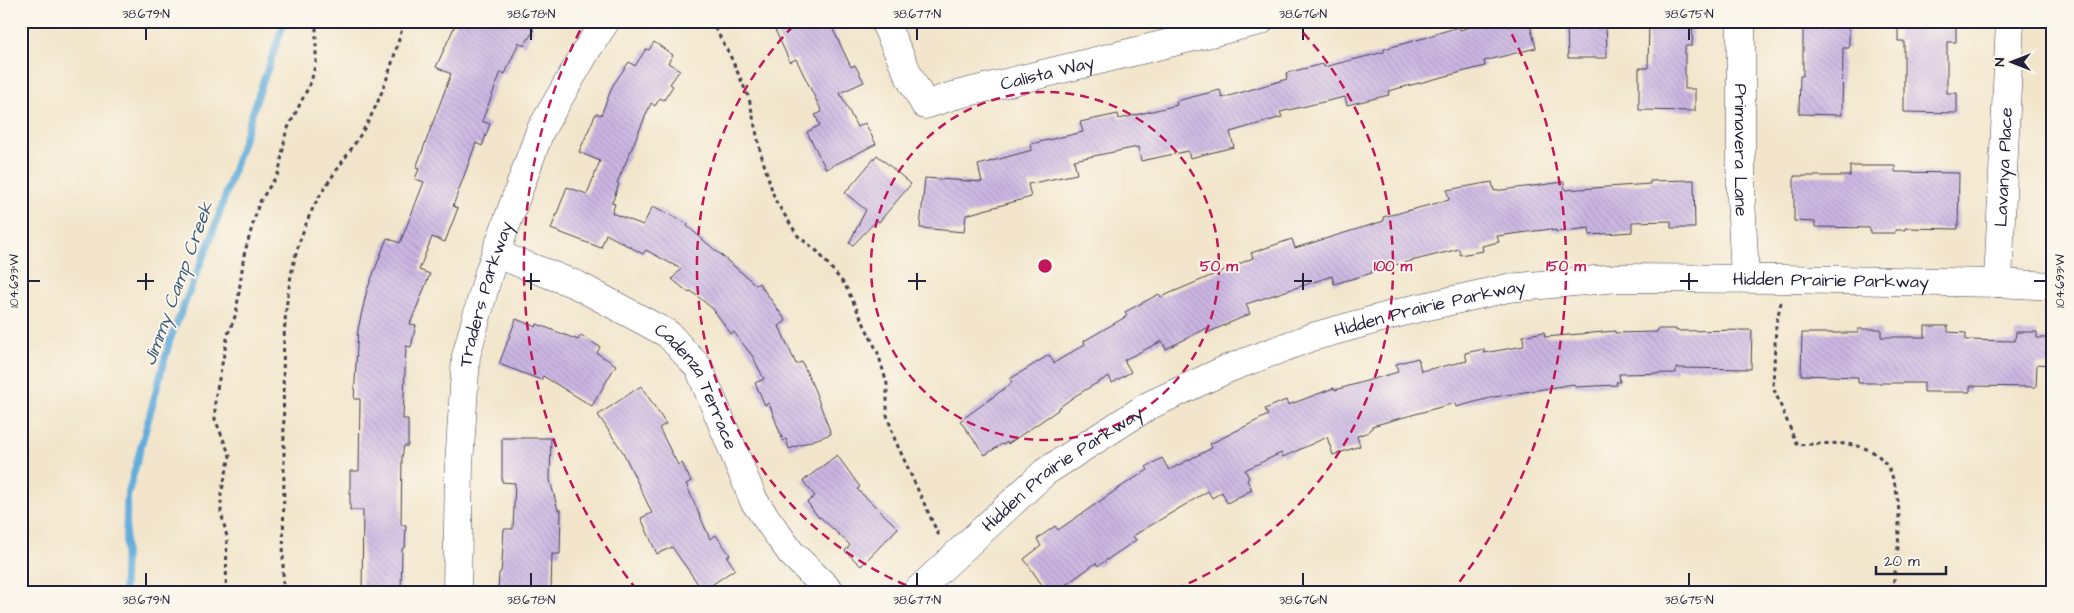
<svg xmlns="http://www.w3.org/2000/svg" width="2074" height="613" font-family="'Architects Daughter',sans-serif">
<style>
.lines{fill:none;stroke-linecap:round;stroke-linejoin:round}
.stream{stroke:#63addb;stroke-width:7}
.building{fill:url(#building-back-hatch)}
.minor-casing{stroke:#413f51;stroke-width:29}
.path{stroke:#413f51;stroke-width:3;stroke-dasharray:4 4;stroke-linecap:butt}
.minor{stroke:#fff;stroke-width:28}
.ticks{fill:none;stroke:#22223b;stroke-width:2}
.ring{fill:none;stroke:#c2185b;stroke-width:2.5;stroke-dasharray:9 6}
.labels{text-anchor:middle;stroke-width:4;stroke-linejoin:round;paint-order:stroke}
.street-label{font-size:18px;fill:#22223b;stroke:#fbf7ec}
.water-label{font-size:19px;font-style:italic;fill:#3c5a7b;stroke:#fbf7ec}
.centre{fill:#c2185b;stroke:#fbf7ec;stroke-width:2.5}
.ring-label{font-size:15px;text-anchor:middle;font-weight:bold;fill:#c2185b;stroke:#fbf7ec;stroke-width:4;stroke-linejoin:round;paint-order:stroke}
.neatline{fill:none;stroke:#22223b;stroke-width:2}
.ticks-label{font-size:12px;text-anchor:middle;fill:#22223b}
</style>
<defs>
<pattern id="building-back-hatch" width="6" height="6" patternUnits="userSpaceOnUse" patternTransform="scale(1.25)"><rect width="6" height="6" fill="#cbb6e2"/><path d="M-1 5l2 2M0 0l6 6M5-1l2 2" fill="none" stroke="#ae9cc3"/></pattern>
</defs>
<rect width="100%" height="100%" fill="#fbf7ec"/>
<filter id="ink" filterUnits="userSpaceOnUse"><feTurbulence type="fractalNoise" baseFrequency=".02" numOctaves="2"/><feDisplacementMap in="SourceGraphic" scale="10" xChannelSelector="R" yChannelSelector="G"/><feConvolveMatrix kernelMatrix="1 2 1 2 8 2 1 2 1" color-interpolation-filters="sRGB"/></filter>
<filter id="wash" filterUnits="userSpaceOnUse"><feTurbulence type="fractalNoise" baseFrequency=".0096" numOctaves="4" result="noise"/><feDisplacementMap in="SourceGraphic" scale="20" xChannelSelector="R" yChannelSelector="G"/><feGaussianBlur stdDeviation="1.12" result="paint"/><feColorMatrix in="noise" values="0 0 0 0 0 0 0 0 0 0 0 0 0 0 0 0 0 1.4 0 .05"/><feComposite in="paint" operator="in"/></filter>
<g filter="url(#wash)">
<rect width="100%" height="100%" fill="#f2e5cb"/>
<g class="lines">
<path class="stream" d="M124 592 127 498 170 340 213 233 261 87 285 21"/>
</g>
<g id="blocks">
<g class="building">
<path d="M457 21H534L531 28 534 30 524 46 519 42 505 74 501 72 482 121 490 124 482 146 476 143 453 206 458 208 445 242 432 237 419 270 430 274 410 324 416 325 411 347 406 346 403 419H408V446H404L402 457 401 525H406L405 547 402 549 401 592H362L363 510H350V471H359L360 399H354L358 329 367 290 387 238 400 243 424 182 415 179 419 169 416 168 451 74 436 67Z"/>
<path d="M771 21H829L851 67 855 65 864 82 840 93 857 127 865 123 876 144 826 169 807 132 820 125 815 115 822 112 796 59 790 62Z"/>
<path d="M1493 21H1529L1536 48 1484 61 1485 66 1388 91 1389 95 1347 105 1345 97 1280 112 1282 117 1230 132 1234 147 1190 158 1188 151 1141 161 1138 147 1074 160 1077 174 1028 184 1031 197 966 215 964 232 920 228 925 178 982 182 978 165 1032 150 1031 144 1083 132 1080 122 1118 114 1119 119 1177 105 1176 101 1220 90 1222 98 1287 79 1286 73 1323 64 1324 67 1384 52V49L1435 35V34L1459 27 1460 30Z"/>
<path d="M1567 21H1606L1607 58H1568Z"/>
<path d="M1649 21H1693L1692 46H1685V89H1695V111L1639 110V68H1648Z"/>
<path d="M1803 21H1849V48H1843L1842 115 1799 114 1800 76H1803Z"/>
<path d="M1898 21H1956V42H1947V93H1957V113L1904 112V41H1898Z"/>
<path d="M654 42 673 55 668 63 680 70 670 84 673 86 664 100 660 98 655 106 651 103 617 183 619 184 612 203 615 204 612 213 643 225 653 206 688 224 687 226 756 285 759 283 786 321 779 326 796 364 802 362 815 391 831 434 789 449 786 439 783 441 769 403 765 405 755 383 764 379 753 357 734 332 731 334 713 309 691 291 689 293 672 279 681 269 646 250 643 254 606 234 601 248 551 229 567 187 587 194 600 161 579 152 596 113 601 115 613 85 629 62 635 66 646 49 649 50Z"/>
<path d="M877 155 911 184 879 222 877 220 853 245 849 243 866 210 845 193Z"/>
<path d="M1850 166H1895V172L1959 173 1958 229 1905 228V230H1895V233H1870V228L1815 227V222L1794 221V176H1850Z"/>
<path d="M1694 180 1695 228H1671V221L1632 222V232L1590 235 1589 228 1556 232V230L1551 231V229L1497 236 1499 242 1482 246 1483 251 1460 255 1459 249 1371 271 1372 273 1334 284 1332 276 1246 304 1250 314 1209 332 1207 328 1166 349 1162 341 1124 360 1131 372 1112 383 1109 376 1075 396 1057 409 1058 410 1008 444 1007 442 1003 445 1002 444 985 455 960 421 1012 383 1010 379 1049 355 1054 363 1085 344 1084 341 1127 316 1125 312 1159 294 1161 297 1253 258 1251 253 1292 239 1295 248 1384 221 1383 217 1449 200 1447 190 1492 182 1494 191 1564 182 1565 190 1650 184V181Z"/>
<path d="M516 319 536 327 537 324 578 340 581 335 600 347 597 353 616 365 592 406 543 376 541 380 499 364Z"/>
<path d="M1925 326H1948V332L1966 333V340L2015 341 2016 332H2037V338H2053V365L2037 364 2036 387 1970 386V392H1924V383H1858V377L1801 375 1802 333H1858V329H1881V337H1925Z"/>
<path d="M1657 329H1676V331L1752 330 1751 369 1676 368V373L1619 374 1620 382H1616L1617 385 1575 387 1574 384 1494 397 1456 407 1455 403 1372 426V428L1369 430V432L1357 436 1360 446 1333 455 1327 437 1283 457 1281 453 1245 470 1249 478 1247 480 1252 490 1227 503 1222 492 1212 498 1208 491 1133 536 1136 540 1098 566 1096 563 1056 592H1047L1024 559 1041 546 1037 539 1055 526 1058 530 1125 484 1148 470 1146 467 1162 458 1169 470 1212 448 1210 444 1268 415 1265 409 1286 400 1288 405 1334 388 1335 390 1398 372 1396 364 1418 358 1421 371 1467 361 1465 353 1484 349V353L1524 346 1523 336 1544 332 1545 337 1615 331V333L1657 332Z"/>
<path d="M641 386 666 424 659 428 678 465 682 463 691 481 686 484 710 539 716 535 730 555 727 557 735 569 703 591 672 547 657 554 641 518 652 513 623 452 598 415Z"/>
<path d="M502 438H551L550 480 558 510H561L560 554H552L551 592H498L499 573 501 572 502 562 504 529H513L515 483 502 482Z"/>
<path d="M837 455 860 487 857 489 898 528 861 566 845 551 850 545 820 517 819 518 807 502 815 496 803 481Z"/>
</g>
</g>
</g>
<g filter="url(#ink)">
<use href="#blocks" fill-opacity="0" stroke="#413f51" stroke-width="1"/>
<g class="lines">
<defs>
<g id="minor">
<path id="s1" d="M884 21 910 78 925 105 952 96 1260 21"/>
<path id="s2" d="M1741 21V198L1745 278"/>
<path id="s3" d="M496 254 577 285 668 334 699 368 754 501 791 553 831 592"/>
<path id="s4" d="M1998 283 2010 21"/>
<path id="s5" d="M457 592 459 465 466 356 489 272 540 131 588 48 606 21"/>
<path id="s6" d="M916 592 1045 472 1148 406 1227 369 1312 337 1410 310 1508 288 1618 278 1782 279 1998 283 2053 286"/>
</g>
</defs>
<use href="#minor" class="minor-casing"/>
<g class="path">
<path d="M711 21 729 53 749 98 761 154 775 200 798 236 818 252 845 285 878 353 887 384V415L895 440 940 538"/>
<path d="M1781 302 1776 324 1773 387 1797 445C1819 444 1848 440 1869 450 1912 469 1898 555 1892 592"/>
<path d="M226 592 227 537 221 512V494L230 456 215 419V399L228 334 236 314 244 255 259 203 279 172 286 132 311 82 316 62V21"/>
<path d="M283 592C283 545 284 499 284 452 284 376 277 296 306 224 318 192 341 166 359 137 382 101 393 62 404 21"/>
</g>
<use href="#minor" class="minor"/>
</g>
</g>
<path class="ticks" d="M146 28V40M531 28V40M917 28V40M1303 28V40M1689 28V40M146 273V290M531 273V290M917 273V290M1303 273V290M1689 273V290M28 281H40M137 281H154M523 281H540M908 281H926M1294 281H1312M1680 281H1698M2034 281H2046M146 573V586M531 573V586M917 573V586M1303 573V586M1689 573V586"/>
<g class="ring">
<circle cx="1045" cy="266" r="174"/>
<path d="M920 591A348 348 0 0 1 797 22M1293 22A348 348 0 0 1 1170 591"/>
<path d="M637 590A521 521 0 0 1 585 21M1505 21A521 521 0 0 1 1453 590"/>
</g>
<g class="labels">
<g class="street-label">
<text dy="6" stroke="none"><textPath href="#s1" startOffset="220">Calista Way</textPath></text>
<text dy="6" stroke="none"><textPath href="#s2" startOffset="129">Primavera Lane</textPath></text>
<text dy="6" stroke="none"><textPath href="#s4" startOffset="116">Lavanya Place</textPath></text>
<text dy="6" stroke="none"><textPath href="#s6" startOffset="1002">Hidden Prairie Parkway</textPath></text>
<text dy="6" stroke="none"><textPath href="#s5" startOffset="301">Traders Parkway</textPath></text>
<text dy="6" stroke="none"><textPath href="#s6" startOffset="598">Hidden Prairie Parkway</textPath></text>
<text dy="6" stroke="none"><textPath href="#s3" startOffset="250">Cadenza Terrace</textPath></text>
<text dy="6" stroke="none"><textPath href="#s6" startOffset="192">Hidden Prairie Parkway</textPath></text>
</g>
<g class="water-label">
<text transform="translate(177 283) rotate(-70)" y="7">Jimmy Camp Creek</text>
</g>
</g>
<circle cx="1045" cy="266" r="8" class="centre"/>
<g class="ring-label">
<text x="1219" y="271">50 m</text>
<text x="1393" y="271">100 m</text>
<text x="1566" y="271">150 m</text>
</g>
<rect width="2074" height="613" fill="none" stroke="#fbf7ec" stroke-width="55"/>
<g transform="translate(2012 62) rotate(270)" stroke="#fbf7ec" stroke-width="4" paint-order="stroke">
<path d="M0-4L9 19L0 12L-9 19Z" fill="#22223b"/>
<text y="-8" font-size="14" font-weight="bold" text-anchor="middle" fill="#22223b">N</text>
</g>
<path d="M1876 566v8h70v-8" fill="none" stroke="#22223b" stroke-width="2.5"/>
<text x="1884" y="566" font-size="15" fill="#22223b" stroke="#fbf7ec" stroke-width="4" paint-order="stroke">20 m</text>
<rect x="28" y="28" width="2018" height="558" class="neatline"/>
<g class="ticks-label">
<text x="146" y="18">38.679°N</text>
<text x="531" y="18">38.678°N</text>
<text x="917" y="18">38.677°N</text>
<text x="1303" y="18">38.676°N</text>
<text x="1689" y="18">38.675°N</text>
<text transform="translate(2060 281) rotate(-90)" y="4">104.693°W</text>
<text transform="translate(14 281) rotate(-90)" y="4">104.693°W</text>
<text x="146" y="604">38.679°N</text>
<text x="531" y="604">38.678°N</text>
<text x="917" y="604">38.677°N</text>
<text x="1303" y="604">38.676°N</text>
<text x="1689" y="604">38.675°N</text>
</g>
</svg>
